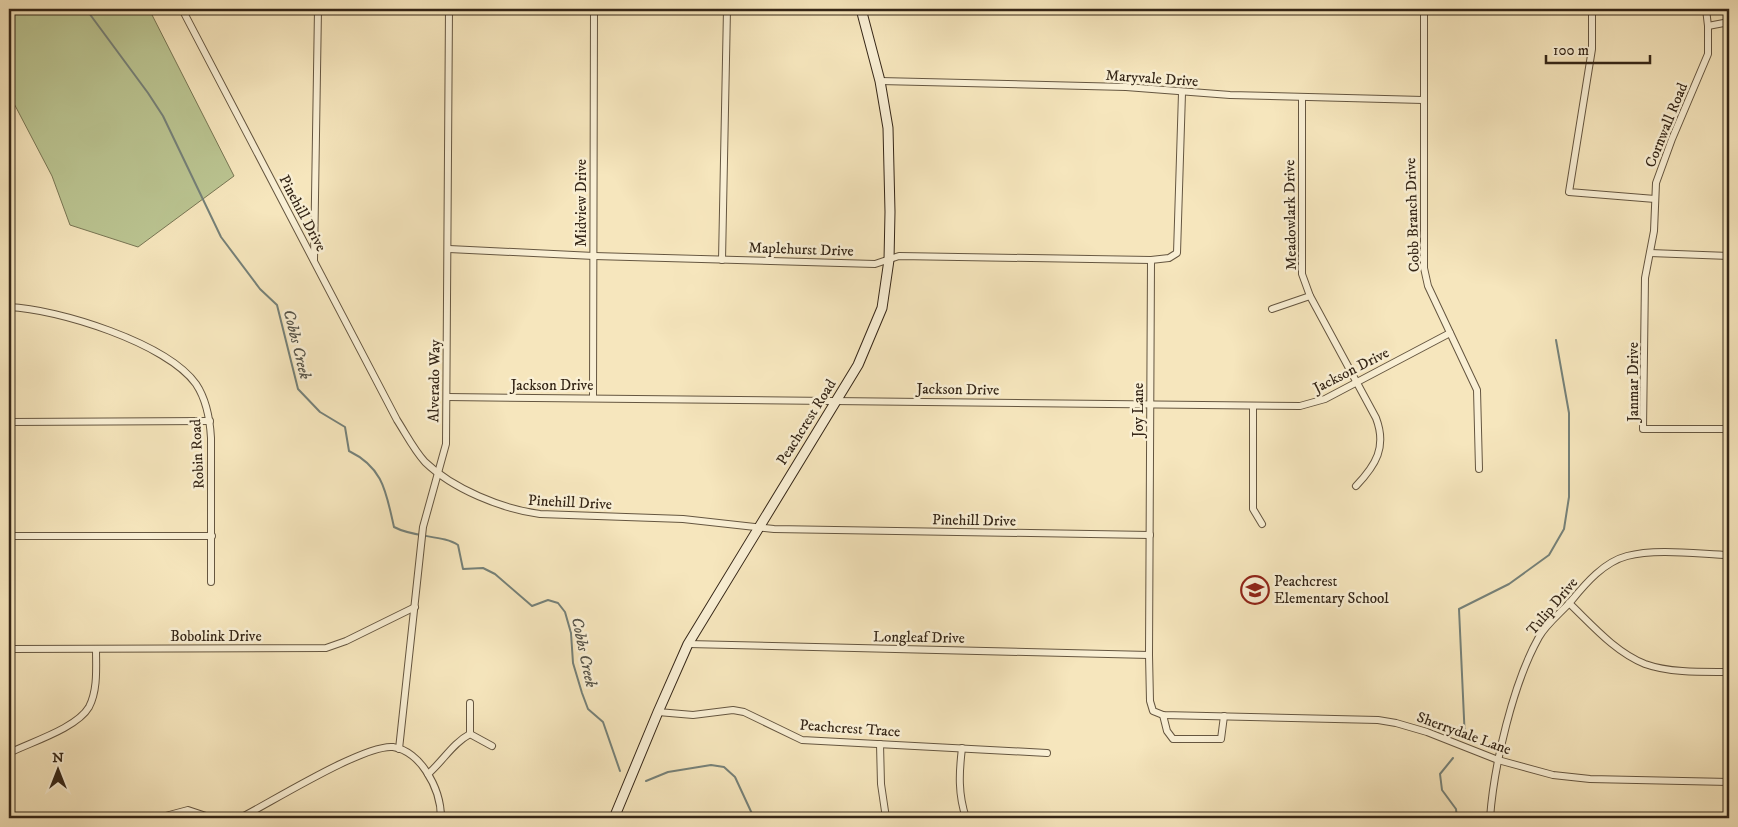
<svg xmlns="http://www.w3.org/2000/svg" width="1738" height="827" font-family="'IM FELL DW Pica',serif">
<style>
.green{fill:#bbc592;stroke:#787654}
.lines{fill:none;stroke-linecap:round;stroke-linejoin:round}
.stream{stroke:#758179;stroke-width:2}
.street-casing{stroke:#655640;stroke-width:8}
.secondary-casing{stroke:#352617;stroke-width:11}
.street{stroke:#f9efd4;stroke-width:6}
.secondary{stroke:#f9efd4;stroke-width:9}
.labels{text-anchor:middle;stroke-width:5;stroke-linejoin:round;paint-order:stroke}
.street-label{font-size:15px;fill:#352617;stroke:#f9efd4}
.poi-label{font-size:15px;fill:#352617;stroke:#f9efd4;text-anchor:start}
.water-label{font-size:16px;font-style:italic;fill:#555348;stroke:#f9efd4}
</style>
<rect width="100%" height="100%" fill="#f6e6bd"/>
<filter id="stains"><feTurbulence type="fractalNoise" baseFrequency=".004" numOctaves="4"/><feColorMatrix values="0 0 0 0 .2 0 0 0 0 .09 0 0 0 0 .02 0 0 0 .5 -.17"/></filter>
<radialGradient id="worn" r=".72"><stop offset=".6" stop-color="#630" stop-opacity="0"/><stop offset="1" stop-color="#630" stop-opacity=".3"/></radialGradient>
<path class="green" d="M9 9H149L234 176 138 247 70 225 52 176 9 94Z"/>
<g class="lines">
<g class="stream">
<path d="M86 9 148 93 163 116 221 237 260 289 277 305 298 389 320 412 345 427 349 451C384 468 386 493 394 527 414 538 444 535 458 545L463 569 483 568 495 574 532 606 548 600 558 603 565 612 571 633 573 663 582 693 588 709 603 722 620 771"/>
<path d="M1465 740 1459 609 1509 584 1549 555 1564 529 1569 497V413L1556 340"/>
<path d="M1453 758 1440 774 1442 790 1456 809 1457 818"/>
<path d="M646 781 668 772 711 765 724 767 735 777 754 818"/>
</g>
<defs>
<g id="street">
<path d="M182 9 397 420C406 434 414 450 425 462 453 489 502 509 540 514L683 519 774 529 1150 535"/>
<path d="M1424 9V268L1428 286 1477 390 1479 469"/>
<path d="M1592 9V49L1569 192 1655 199"/>
<path d="M1706 9 1708 26V54L1672 139 1656 183 1654 231 1645 278 1643 429H1729"/>
<path d="M1708 26 1729 22"/>
<path d="M880 81 1126 87 1230 95 1423 100"/>
<path d="M1182 93 1177 253 1169 258 1151 260 1149 655 1150 701 1153 711 1163 715 1378 720 1396 723 1427 732 1498 760 1553 775 1590 779 1729 782"/>
<path d="M1302 97V274L1310 296 1376 418C1387 447 1376 465 1356 486"/>
<path d="M449 249 594 256 875 264 899 256 1151 260"/>
<path d="M1650 253 1729 256"/>
<path d="M314 260 318 9"/>
<path d="M722 260 727 9"/>
<path d="M9 307C58 309 167 343 196 384 206 399 210 420 211 438V582"/>
<path d="M1272 309 1310 296"/>
<path d="M447 397 1300 406 1325 399 1450 333"/>
<path d="M593 398 594 9"/>
<path d="M1253 406V509L1262 524"/>
<path d="M9 422 210 421"/>
<path d="M9 536H212"/>
<path d="M1569 603C1592 625 1615 652 1645 664 1670 673 1702 672 1729 672"/>
<path d="M688 644 1149 655"/>
<path d="M9 649 326 648 346 641 415 607"/>
<path d="M470 703V734"/>
<path d="M658 712 693 715 733 710 744 712 802 740 1047 753"/>
<path d="M1163 715 1167 731 1173 739H1221L1224 716"/>
<path d="M880 744 881 784 886 818"/>
<path d="M962 748C959 773 958 794 966 818"/>
<path d="M399 749 423 527 446 444 449 9"/>
<path d="M9 753C31 742 77 728 89 707 98 690 96 667 96 649"/>
<path d="M428 774C443 761 453 743 470 734L492 746"/>
<path d="M158 818 188 810 212 818"/>
<path d="M240 818C270 803 364 744 393 747 407 749 419 760 426 771 436 786 441 801 441 818"/>
<path d="M1490 818C1494 765 1513 683 1539 637 1547 623 1562 612 1572 600 1586 583 1604 562 1627 556 1656 548 1699 554 1729 555"/>
</g>
<path id="secondary" d="M614 818 658 712 688 644 858 365 882 308 889 260 890 212 888 128 880 81 861 9"/>
</defs>
<use href="#street" class="street-casing"/>
<use href="#secondary" class="secondary-casing"/>
<use href="#street" class="street"/>
<use href="#secondary" class="secondary"/>
</g>
<defs>
<symbol id="school-ring" viewBox="-11 -11 22 22"><circle r="9.5" fill="#f9efd4" stroke="#8f2418" stroke-width="1.5"/><path d="M0-5L7-2L0 1L-7-2ZM-4 1L0 2.5L4 1V4Q0 6-4 4Z" fill="#8f2418"/></symbol>
</defs>
<g fill-rule="evenodd">
<use href="#school-ring" x="1239" y="574" width="32" height="32"/>
</g>
<g class="labels">
<g class="street-label">
<text transform="translate(1152 78) rotate(4)" y="5">Maryvale Drive</text>
<text transform="translate(1666 125) rotate(-68)" y="5">Cornwall Road</text>
<text transform="translate(581 203) rotate(-90)" y="5">Midview Drive</text>
<text transform="translate(303 213) rotate(62)" y="5">Pinehill Drive</text>
<text transform="translate(1290 215) rotate(-91)" y="5">Meadowlark Drive</text>
<text transform="translate(1412 215) rotate(-92)" y="5">Cobb Branch Drive</text>
<text transform="translate(801 249) rotate(2)" y="5">Maplehurst Drive</text>
<text transform="translate(1351 370) rotate(-27)" y="5">Jackson Drive</text>
<text transform="translate(434 381) rotate(-89)" y="5">Alverado Way</text>
<text transform="translate(1633 382) rotate(-90)" y="5">Janmar Drive</text>
<text x="552" y="390">Jackson Drive</text>
<text transform="translate(958 389) rotate(1)" y="5">Jackson Drive</text>
<text transform="translate(1138 410) rotate(-90)" y="5">Joy Lane</text>
<text transform="translate(806 422) rotate(-58)" y="5">Peachcrest Road</text>
<text transform="translate(197 454) rotate(-93)" y="5">Robin Road</text>
<text transform="translate(570 502) rotate(3)" y="5">Pinehill Drive</text>
<text transform="translate(974 520) rotate(1)" y="5">Pinehill Drive</text>
<text transform="translate(1552 606) rotate(-50)" y="5">Tulip Drive</text>
<text x="216" y="641">Bobolink Drive</text>
<text transform="translate(919 637) rotate(1)" y="5">Longleaf Drive</text>
<text transform="translate(850 728) rotate(4)" y="5">Peachcrest Trace</text>
<text transform="translate(1464 733) rotate(20)" y="5">Sherrydale Lane</text>
</g>
<g class="poi-label">
<text x="1274" y="586">Peachcrest<tspan x="1274" dy="17">Elementary School</tspan></text>
</g>
<g class="water-label">
<text transform="translate(298 344) rotate(76)" y="6">Cobbs Creek</text>
<text transform="translate(585 652) rotate(78)" y="6">Cobbs Creek</text>
</g>
</g>
<rect width="1738" height="827" fill="none" stroke="#f6e6bd" stroke-width="30"/>
<rect x="10" y="10" width="1718" height="807" fill="none" stroke="#352617" stroke-width="2.5"/>
<rect x="15" y="15" width="1708" height="797" fill="none" stroke="#352617"/>
<g transform="translate(58 770)" stroke="#f9efd4" stroke-width="4" paint-order="stroke">
<path d="M0-4L9 19L0 12L-9 19Z" fill="#352617"/>
<text y="-8" font-size="14" font-weight="bold" text-anchor="middle" fill="#352617">N</text>
</g>
<path d="M1546 55v8h104v-8" fill="none" stroke="#352617" stroke-width="2.5"/>
<text x="1553" y="55" font-size="15" fill="#352617" stroke="#f9efd4" stroke-width="4" paint-order="stroke">100 m</text>
<rect width="100%" height="100%" filter="url(#stains)"/>
<rect width="100%" height="100%" fill="url(#worn)"/>
</svg>
